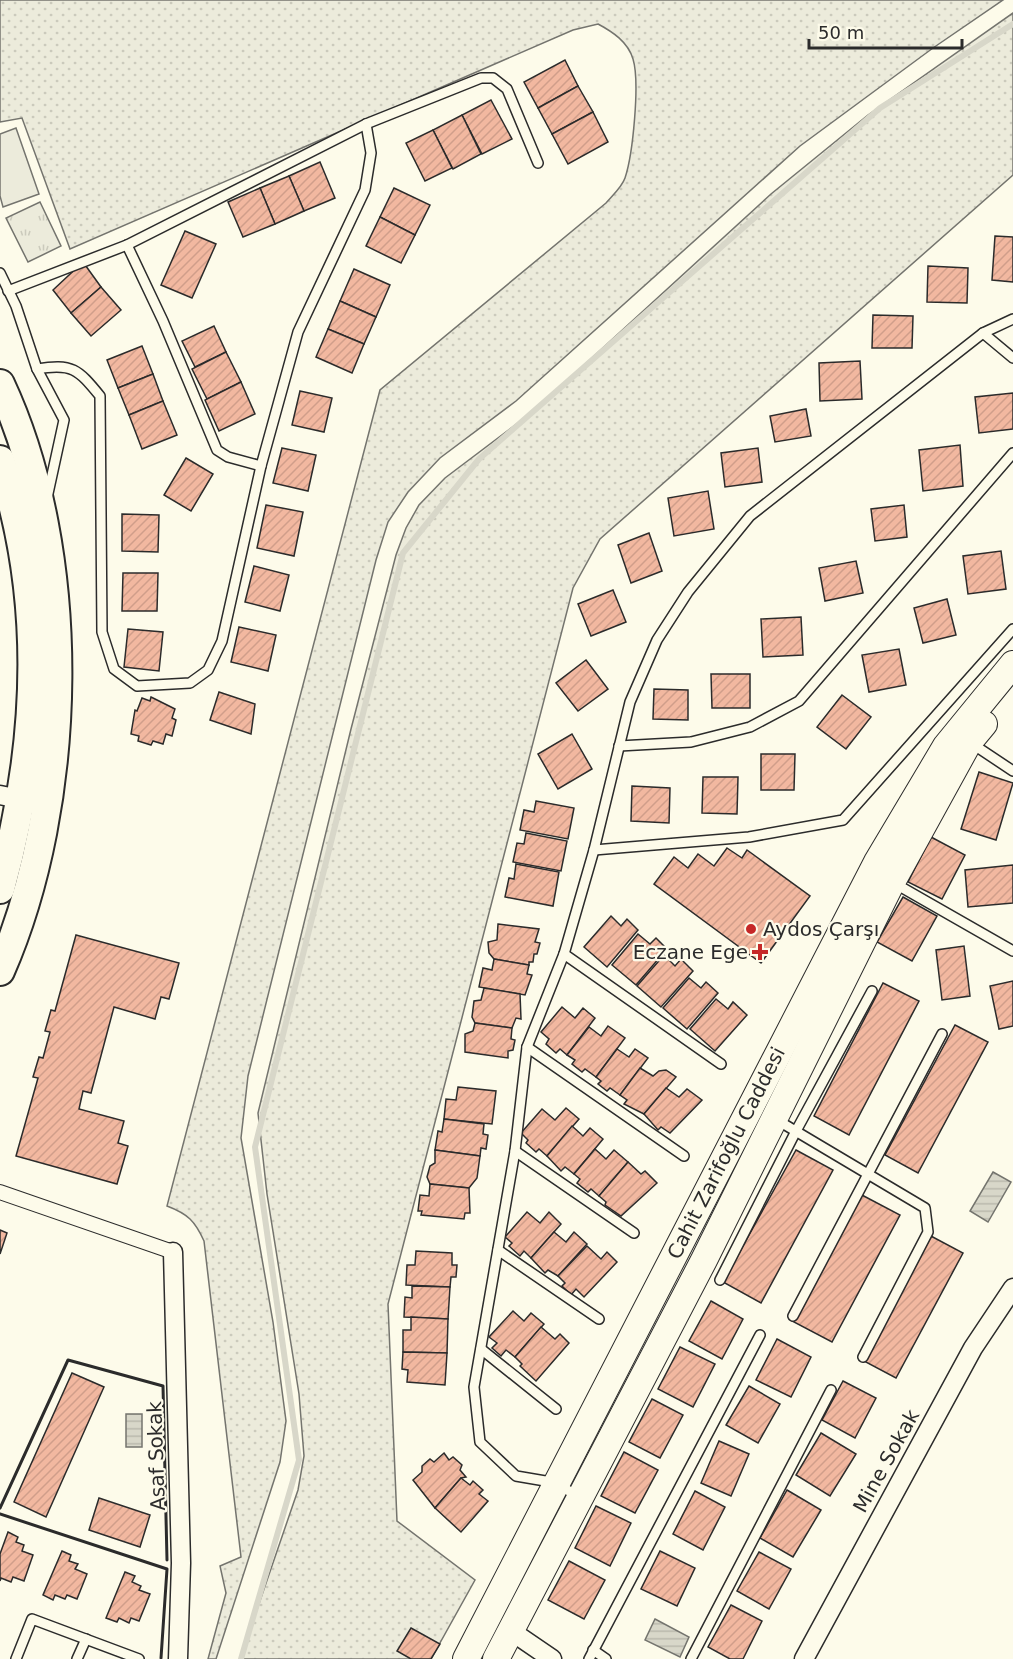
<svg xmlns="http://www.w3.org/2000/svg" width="1013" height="1659" font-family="'DejaVu Sans',sans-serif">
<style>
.grass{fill:url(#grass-dots);stroke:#74746e;stroke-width:1.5}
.park{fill:url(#park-tufts);stroke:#74746e;stroke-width:1.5}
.pitch{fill:#ecebdb;stroke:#74746e;stroke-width:1.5}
.water{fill:url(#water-rules);stroke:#74746e;stroke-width:1.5}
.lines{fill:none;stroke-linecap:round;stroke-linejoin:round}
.stream{stroke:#d8d7c9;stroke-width:6}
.building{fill:url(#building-hatch);stroke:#2b2b2b;stroke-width:1.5}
.service-casing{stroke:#2b2b2b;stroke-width:12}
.pedestrian-casing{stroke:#2b2b2b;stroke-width:16}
.minor-casing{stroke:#2b2b2b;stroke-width:21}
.secondary-casing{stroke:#2b2b2b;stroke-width:28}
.primary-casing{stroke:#2b2b2b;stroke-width:32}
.service{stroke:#fdfbea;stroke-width:9}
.pedestrian{stroke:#fdfbea;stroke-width:14}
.minor{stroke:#fdfbea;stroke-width:18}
.secondary{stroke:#fdfbea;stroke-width:26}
.primary{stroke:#fdfbea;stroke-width:28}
.wall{stroke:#2b2b2b;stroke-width:3}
.poi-dot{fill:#c62828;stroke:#fdfbea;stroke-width:2}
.labels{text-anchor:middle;stroke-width:4.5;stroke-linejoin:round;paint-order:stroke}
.poi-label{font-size:20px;fill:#2b2b2b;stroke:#fdfbea;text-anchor:start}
.street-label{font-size:20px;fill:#2b2b2b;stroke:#fdfbea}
</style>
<defs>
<pattern id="grass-dots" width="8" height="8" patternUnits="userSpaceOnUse" patternTransform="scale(1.5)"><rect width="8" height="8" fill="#ecebdb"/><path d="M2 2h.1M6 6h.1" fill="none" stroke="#cbcabc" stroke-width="1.8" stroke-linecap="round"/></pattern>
<pattern id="park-tufts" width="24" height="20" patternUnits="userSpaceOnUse" patternTransform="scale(1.5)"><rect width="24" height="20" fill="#ecebdb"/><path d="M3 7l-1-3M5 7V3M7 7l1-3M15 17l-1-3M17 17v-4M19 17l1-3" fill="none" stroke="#cbcabc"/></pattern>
<pattern id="water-rules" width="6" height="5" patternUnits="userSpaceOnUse" patternTransform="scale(1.5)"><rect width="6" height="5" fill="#d8d7c9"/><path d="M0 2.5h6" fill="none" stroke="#bab9ad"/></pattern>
<pattern id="building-hatch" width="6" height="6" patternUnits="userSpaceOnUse" patternTransform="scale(1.5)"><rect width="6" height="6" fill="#f2b8a0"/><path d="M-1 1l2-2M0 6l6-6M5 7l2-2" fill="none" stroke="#d09e8a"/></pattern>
</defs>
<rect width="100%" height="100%" fill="#fdfbea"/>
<g class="grass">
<path d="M0 0H1003L933 48 800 146 516 401 440 458 408 492 388 522 376 560 248 1076 241 1138 273 1322 286 1421 280 1462 216 1659H208L226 1593 220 1566 241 1557 204 1241C195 1221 188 1214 167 1206L380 390 606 203C612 196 622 187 625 178 633 154 640 82 633 59 628 42 613 32 598 24L573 30 70 249 22 118 0 122Z"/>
<path d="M1013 13V175L600 539 573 588 388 1304 397 1521 475 1580 431 1659H240L298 1490 304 1456 299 1394 267 1194 258 1113 351 729 396 555 406 528 419 505 445 478 535 410 771 194 868 115Z"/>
</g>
<path class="park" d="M40 202 61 246 28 262 6 218Z"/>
<path class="pitch" d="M16 128 39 194 3 207 0 196V134Z"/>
<g class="water">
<path d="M993 1172 1011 1182 988 1222 970 1211Z"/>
<rect x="126" y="1414" width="16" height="33"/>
<path d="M655 1619 689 1637 680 1657 645 1640Z"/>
</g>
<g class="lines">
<path class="stream" d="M241 1659 299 1460 255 1147 403 553 479 459 880 108 1013 24"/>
</g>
<g class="building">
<path d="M565 60 578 86 538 108 524 82Z"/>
<path d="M578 86 593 112 552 134 538 108Z"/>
<path d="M491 100 512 139 482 154 462 115Z"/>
<path d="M593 112 608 142 568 164 552 134Z"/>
<path d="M462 115 481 154 453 169 433 130Z"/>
<path d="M433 130 452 168 425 181 406 143Z"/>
<path d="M320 162 335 198 304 211 289 176Z"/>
<path d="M289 176 304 211 275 224 260 188Z"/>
<path d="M260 188 275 224 243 237 228 202Z"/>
<path d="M394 188 430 205 415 235 380 217Z"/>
<path d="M380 217 415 235 401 263 366 246Z"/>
<path d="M185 231 216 244 192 298 161 285Z"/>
<path d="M995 236 1013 237V282L992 280Z"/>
<path d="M83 262 101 287 71 313 53 290Z"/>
<path d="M928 266 968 268 967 303 927 302Z"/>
<path d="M354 269 390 285 376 317 340 301Z"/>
<path d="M101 287 121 310 91 336 71 313Z"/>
<path d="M340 301 376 317 364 344 328 329Z"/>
<path d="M873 315 913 316 912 348H872Z"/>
<path d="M214 326 226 352 195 367 182 341Z"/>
<path d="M328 329 364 344 352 373 316 357Z"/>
<path d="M142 346 153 374 118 388 107 360Z"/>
<path d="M226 352 241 382 207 399 192 369Z"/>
<path d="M860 361 862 399 820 401 819 363Z"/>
<path d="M153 374 163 401 129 415 118 388Z"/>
<path d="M241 382 255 414 219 431 205 400Z"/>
<path d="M300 391 332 398 324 432 292 425Z"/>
<path d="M1013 393V429L979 433 975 397Z"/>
<path d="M163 401 177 435 142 449 129 415Z"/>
<path d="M806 409 811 436 775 442 770 416Z"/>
<path d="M960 445 963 486 923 491 919 450Z"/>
<path d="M282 448 316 455 308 491 273 483Z"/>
<path d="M758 448 762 482 725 487 721 453Z"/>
<path d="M186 458 213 474 191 511 164 495Z"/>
<path d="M708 491 714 529 674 536 668 498Z"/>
<path d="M266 505 303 512 294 556 257 548Z"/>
<path d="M904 505 907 537 875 541 871 509Z"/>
<path d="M122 514 159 515 158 552 122 551Z"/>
<path d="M649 533 662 571 631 583 618 545Z"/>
<path d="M1001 551 1006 589 968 594 963 556Z"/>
<path d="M856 561 863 593 825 601 819 568Z"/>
<path d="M254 566 289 575 280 611 245 602Z"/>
<path d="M123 573H158L157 611H122Z"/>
<path d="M613 590 626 622 591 636 578 604Z"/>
<path d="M947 599 956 635 923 643 914 608Z"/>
<path d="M801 617 803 655 763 657 761 619Z"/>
<path d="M239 627 276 635 268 671 231 662Z"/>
<path d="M128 629 163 632 159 671 124 667Z"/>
<path d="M899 649 906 685 869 692 862 655Z"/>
<path d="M586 660 608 689 578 711 556 683Z"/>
<path d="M711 674H750V708H712Z"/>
<path d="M654 689 688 690V720L653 719Z"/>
<path d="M219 692 255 704 251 734 210 720Z"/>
<path d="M842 695 871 717 846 749 817 727Z"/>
<path d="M151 697 175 709 172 718 176 720 172 736 166 734 163 744 153 741 151 745 138 741 139 736 131 734 135 710 137 711 142 698 150 701Z"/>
<path d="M572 734 592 769 558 789 538 754Z"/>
<path d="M761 754H795L794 790H761Z"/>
<path d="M979 772 1013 783 996 840 961 829Z"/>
<path d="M703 777H738L737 814 702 813Z"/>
<path d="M632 786 670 788 669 823 631 821Z"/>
<path d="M536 801 574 808 568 839 520 830 524 810 534 812Z"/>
<path d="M526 833 567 841 561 871 513 862 517 843 524 844Z"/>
<path d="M931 837 965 855 942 899 908 882Z"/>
<path d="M727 848 742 858 747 850 810 896 761 963 654 884 674 857 688 868 698 854 714 866Z"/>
<path d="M516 864 559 872 553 906 505 897 509 878 514 879Z"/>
<path d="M1013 865V903L968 907 965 870Z"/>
<path d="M903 897 937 916 912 961 877 942Z"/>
<path d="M611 916 621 926 627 919 638 930 607 967 584 947Z"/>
<path d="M498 924 539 929 535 942 540 943 537 954H534L533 962H529V965L494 959 489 953 488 942 497 940Z"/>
<path d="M638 934 650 944 656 938 667 949 636 985 612 965Z"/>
<path d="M76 935 179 963 169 999 161 997 155 1019 114 1007 91 1093 83 1091 79 1109 124 1121 118 1143 128 1146 117 1184 16 1156 38 1078 33 1077 39 1057 43 1058 50 1032 45 1031 51 1010 55 1011Z"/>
<path d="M964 946 970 996 942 1000 936 950Z"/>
<path d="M664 955 675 966 681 959 693 971 661 1007 637 986Z"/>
<path d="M494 959 529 965 527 974 532 975 525 995 479 987 483 968 492 970Z"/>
<path d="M689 978 701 988 706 982 718 993 687 1029 663 1008Z"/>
<path d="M1013 981V1026L999 1029 990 986Z"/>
<path d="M883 983 919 1001 849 1135 814 1116Z"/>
<path d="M484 988 520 994 521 1019 516 1018 512 1028 475 1023 472 1017 474 1001 481 1000Z"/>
<path d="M716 999 728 1009 733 1002 747 1015 715 1051 690 1029Z"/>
<path d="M562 1007 575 1018 583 1008 595 1018 567 1055 560 1049 556 1053 546 1044 549 1039 541 1032Z"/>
<path d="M475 1023 512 1028 511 1039 515 1040 513 1050 508 1051V1058L465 1052V1034L473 1031Z"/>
<path d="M955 1025 988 1042 918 1173 885 1155Z"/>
<path d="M608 1026 625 1038 596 1077 585 1069 582 1072 572 1064 575 1060 567 1055 589 1027 601 1036Z"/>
<path d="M617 1049 629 1057 635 1049 648 1058 620 1095 610 1088 607 1091 598 1084 601 1081 596 1077Z"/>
<path d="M640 1068 653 1076 659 1071 666 1070 676 1077 644 1114 624 1104 627 1100 620 1095Z"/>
<path d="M458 1087 496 1091 492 1124 444 1119 446 1099 456 1100Z"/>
<path d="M666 1088 679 1097 687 1089 702 1100 670 1133 661 1127 658 1130 644 1114Z"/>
<path d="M566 1108 579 1119 547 1156 539 1149 536 1152 526 1143 528 1140 521 1133 542 1109 555 1120Z"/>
<path d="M444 1119 484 1124 483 1134 488 1135 486 1149 481 1148 480 1156 435 1150 438 1131 442 1132Z"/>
<path d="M572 1126 583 1136 590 1128 603 1139 574 1174 565 1167 561 1171 547 1156Z"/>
<path d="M595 1149 606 1159 614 1150 628 1162 599 1196 591 1189 588 1192 577 1183 580 1179 574 1174Z"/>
<path d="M435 1150 480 1156 477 1178 469 1188 430 1184 427 1177 430 1166 435 1163Z"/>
<path d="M796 1150 833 1170 761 1303 723 1282Z"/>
<path d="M628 1162 641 1174 645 1171 657 1183 621 1216 605 1205 606 1202 599 1196Z"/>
<path d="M430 1184 469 1188 470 1213H465L464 1219 421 1215 422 1211H418L420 1195 429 1196Z"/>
<path d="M860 1194 900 1215 832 1342 792 1321Z"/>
<path d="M527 1212 540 1223 549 1212 561 1224 531 1258 524 1251 520 1256 509 1246 512 1243 505 1237Z"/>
<path d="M0 1230 7 1233 0 1254Z"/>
<path d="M554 1232 566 1242 574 1232 587 1244 558 1276 548 1270 545 1273 531 1258Z"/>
<path d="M929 1235 963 1253 896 1378 862 1360Z"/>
<path d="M587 1246 601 1259 607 1252 617 1262 584 1297 576 1289 571 1295 562 1286 565 1283 558 1276Z"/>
<path d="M416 1251 452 1253V1265H457L456 1277H451L450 1287 406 1285 407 1265H415Z"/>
<path d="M412 1286 450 1287 448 1319 404 1317 405 1297 412 1298Z"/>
<path d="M711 1301 743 1319 722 1359 689 1341Z"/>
<path d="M513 1311 524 1321 531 1313 544 1324 515 1357 506 1350 501 1356 492 1348 497 1343 489 1337Z"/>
<path d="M411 1317 448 1319 447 1353 403 1352V1330H411Z"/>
<path d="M541 1327 555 1339 560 1334 569 1343 536 1381 520 1366 522 1364 515 1357Z"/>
<path d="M777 1339 811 1357 791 1397 756 1380Z"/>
<path d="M680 1347 715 1364 693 1407 658 1389Z"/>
<path d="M403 1352 447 1353 445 1385 407 1382 408 1370 402 1369Z"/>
<path d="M72 1373 104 1387 46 1517 14 1502Z"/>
<path d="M843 1381 876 1398 855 1438 822 1420Z"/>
<path d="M749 1386 780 1404 758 1443 726 1425Z"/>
<path d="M652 1399 683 1415 660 1458 629 1442Z"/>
<path d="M821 1433 856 1454 830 1496 796 1475Z"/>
<path d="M719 1441 749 1454 731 1496 701 1483Z"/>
<path d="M624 1452 658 1470 635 1513 601 1496Z"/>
<path d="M444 1453 449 1460 453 1457 462 1465 460 1470 466 1477 461 1478 435 1508 413 1480 422 1472V1466L430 1459 434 1462Z"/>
<path d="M461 1478 470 1485 473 1481 483 1490 479 1494 488 1501 461 1532 435 1508Z"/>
<path d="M787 1490 821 1510 793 1557 760 1538Z"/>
<path d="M695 1491 725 1507 703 1550 673 1534Z"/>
<path d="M99 1498 150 1515 140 1547 89 1530Z"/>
<path d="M596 1506 631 1523 610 1566 575 1548Z"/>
<path d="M8 1532 18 1537 16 1542 24 1545 22 1551 33 1555 24 1581 13 1577 11 1582 1 1578 0 1581V1554Z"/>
<path d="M62 1551 71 1555 69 1561 78 1564 75 1569 87 1574 77 1599 67 1595 65 1599 55 1595 53 1600 43 1595Z"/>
<path d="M660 1551 695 1568 677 1606 641 1589Z"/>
<path d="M759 1552 791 1569 769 1609 737 1591Z"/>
<path d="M569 1561 605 1580 584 1619 548 1600Z"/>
<path d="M125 1572 135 1576 132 1582 141 1586 139 1590 150 1594 139 1621 131 1618 129 1623 119 1618 117 1622 106 1618Z"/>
<path d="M731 1605 762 1621 743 1659H730L708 1647Z"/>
<path d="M411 1628 440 1644 431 1659H411L397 1651Z"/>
</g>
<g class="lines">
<defs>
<g id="service">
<path d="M127 245 163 321 217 450 228 457 261 466"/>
<path d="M0 273 16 306 37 369 64 420 47 498"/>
<path d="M8 291 127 245 366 124 481 78H493L507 89 538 163"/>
<path d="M983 333 1013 358"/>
<path d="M37 369C72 363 78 369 100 396L102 632 114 669 137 686 190 683 208 670 222 641 261 466 298 332 365 190 371 153 366 124"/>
<path d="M971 743 1013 771"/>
<path d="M619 746 691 742 750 727 799 701 1013 453"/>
<path d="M594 850 749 837 843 820 1013 629"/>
<path d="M894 883 1013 951"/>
<path d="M564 954 721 1064"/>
<path d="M527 1047 684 1156"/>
<path d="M777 1120 925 1208 928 1232 863 1357"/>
<path d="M515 1151 634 1233"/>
<path d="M498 1250 599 1319"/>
<path d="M720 1280 796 1131 872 991"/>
<path d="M793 1316 942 1034"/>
<path d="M481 1349 556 1409"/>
<path d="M578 1497 557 1483 516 1476 480 1442 474 1387 515 1151 527 1047 564 954 594 850 630 702 657 640 688 592 750 516 983 333 1013 319"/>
<path d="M593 1650 606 1659"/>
<path d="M16 1659 32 1619 139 1659"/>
<path d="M77 1659 86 1639"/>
<path d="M589 1659 760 1335"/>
<path d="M691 1659 831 1390"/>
</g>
<path id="pedestrian" d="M0 1192 173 1252"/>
<g id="minor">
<path d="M0 795 30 801"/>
<path d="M173 1252 181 1563 178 1659"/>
<path d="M511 1631 552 1659"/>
<path d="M804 1659 973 1348 1013 1288"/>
</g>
<g id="secondary">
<path d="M466 1659 877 862 946 746 1013 664"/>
<path d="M496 1659 704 1260 892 882 969 742 984 724"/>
</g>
<g id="primary">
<path d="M0 384C79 553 74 802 0 971"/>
<path d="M0 460C47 601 39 748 0 889"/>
</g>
</defs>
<use href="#service" class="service-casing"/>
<use href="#pedestrian" class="pedestrian-casing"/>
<use href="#minor" class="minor-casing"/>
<use href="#secondary" class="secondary-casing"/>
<use href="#primary" class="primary-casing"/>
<use href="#service" class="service"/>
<use href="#pedestrian" class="pedestrian"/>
<use href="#minor" class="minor"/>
<use href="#secondary" class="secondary"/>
<use href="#primary" class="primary"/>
<g class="wall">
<path d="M0 1508 68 1360 163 1386 167 1560"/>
<path d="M0 1514 167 1569 161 1658"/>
</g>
</g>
<g class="poi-dot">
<circle cx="751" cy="929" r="6"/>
<path d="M757 943h6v6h6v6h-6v6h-6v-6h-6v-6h6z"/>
</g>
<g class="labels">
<g class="poi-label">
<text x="763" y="936">Aydos Çarşı</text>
<text x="748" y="959" text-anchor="end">Eczane Ege</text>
</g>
<g class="street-label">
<text transform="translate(726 1153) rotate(-63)" y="7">Cahit Zarifoğlu Caddesi</text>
<text transform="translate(156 1456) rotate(-92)" y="7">Asaf Sokak</text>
<text transform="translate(886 1461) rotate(-61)" y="7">Mine Sokak</text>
</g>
</g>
<path d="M809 39v9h153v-9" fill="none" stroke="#2b2b2b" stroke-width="3"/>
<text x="818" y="39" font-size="18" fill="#2b2b2b" stroke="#fdfbea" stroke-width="4.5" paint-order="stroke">50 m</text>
</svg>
